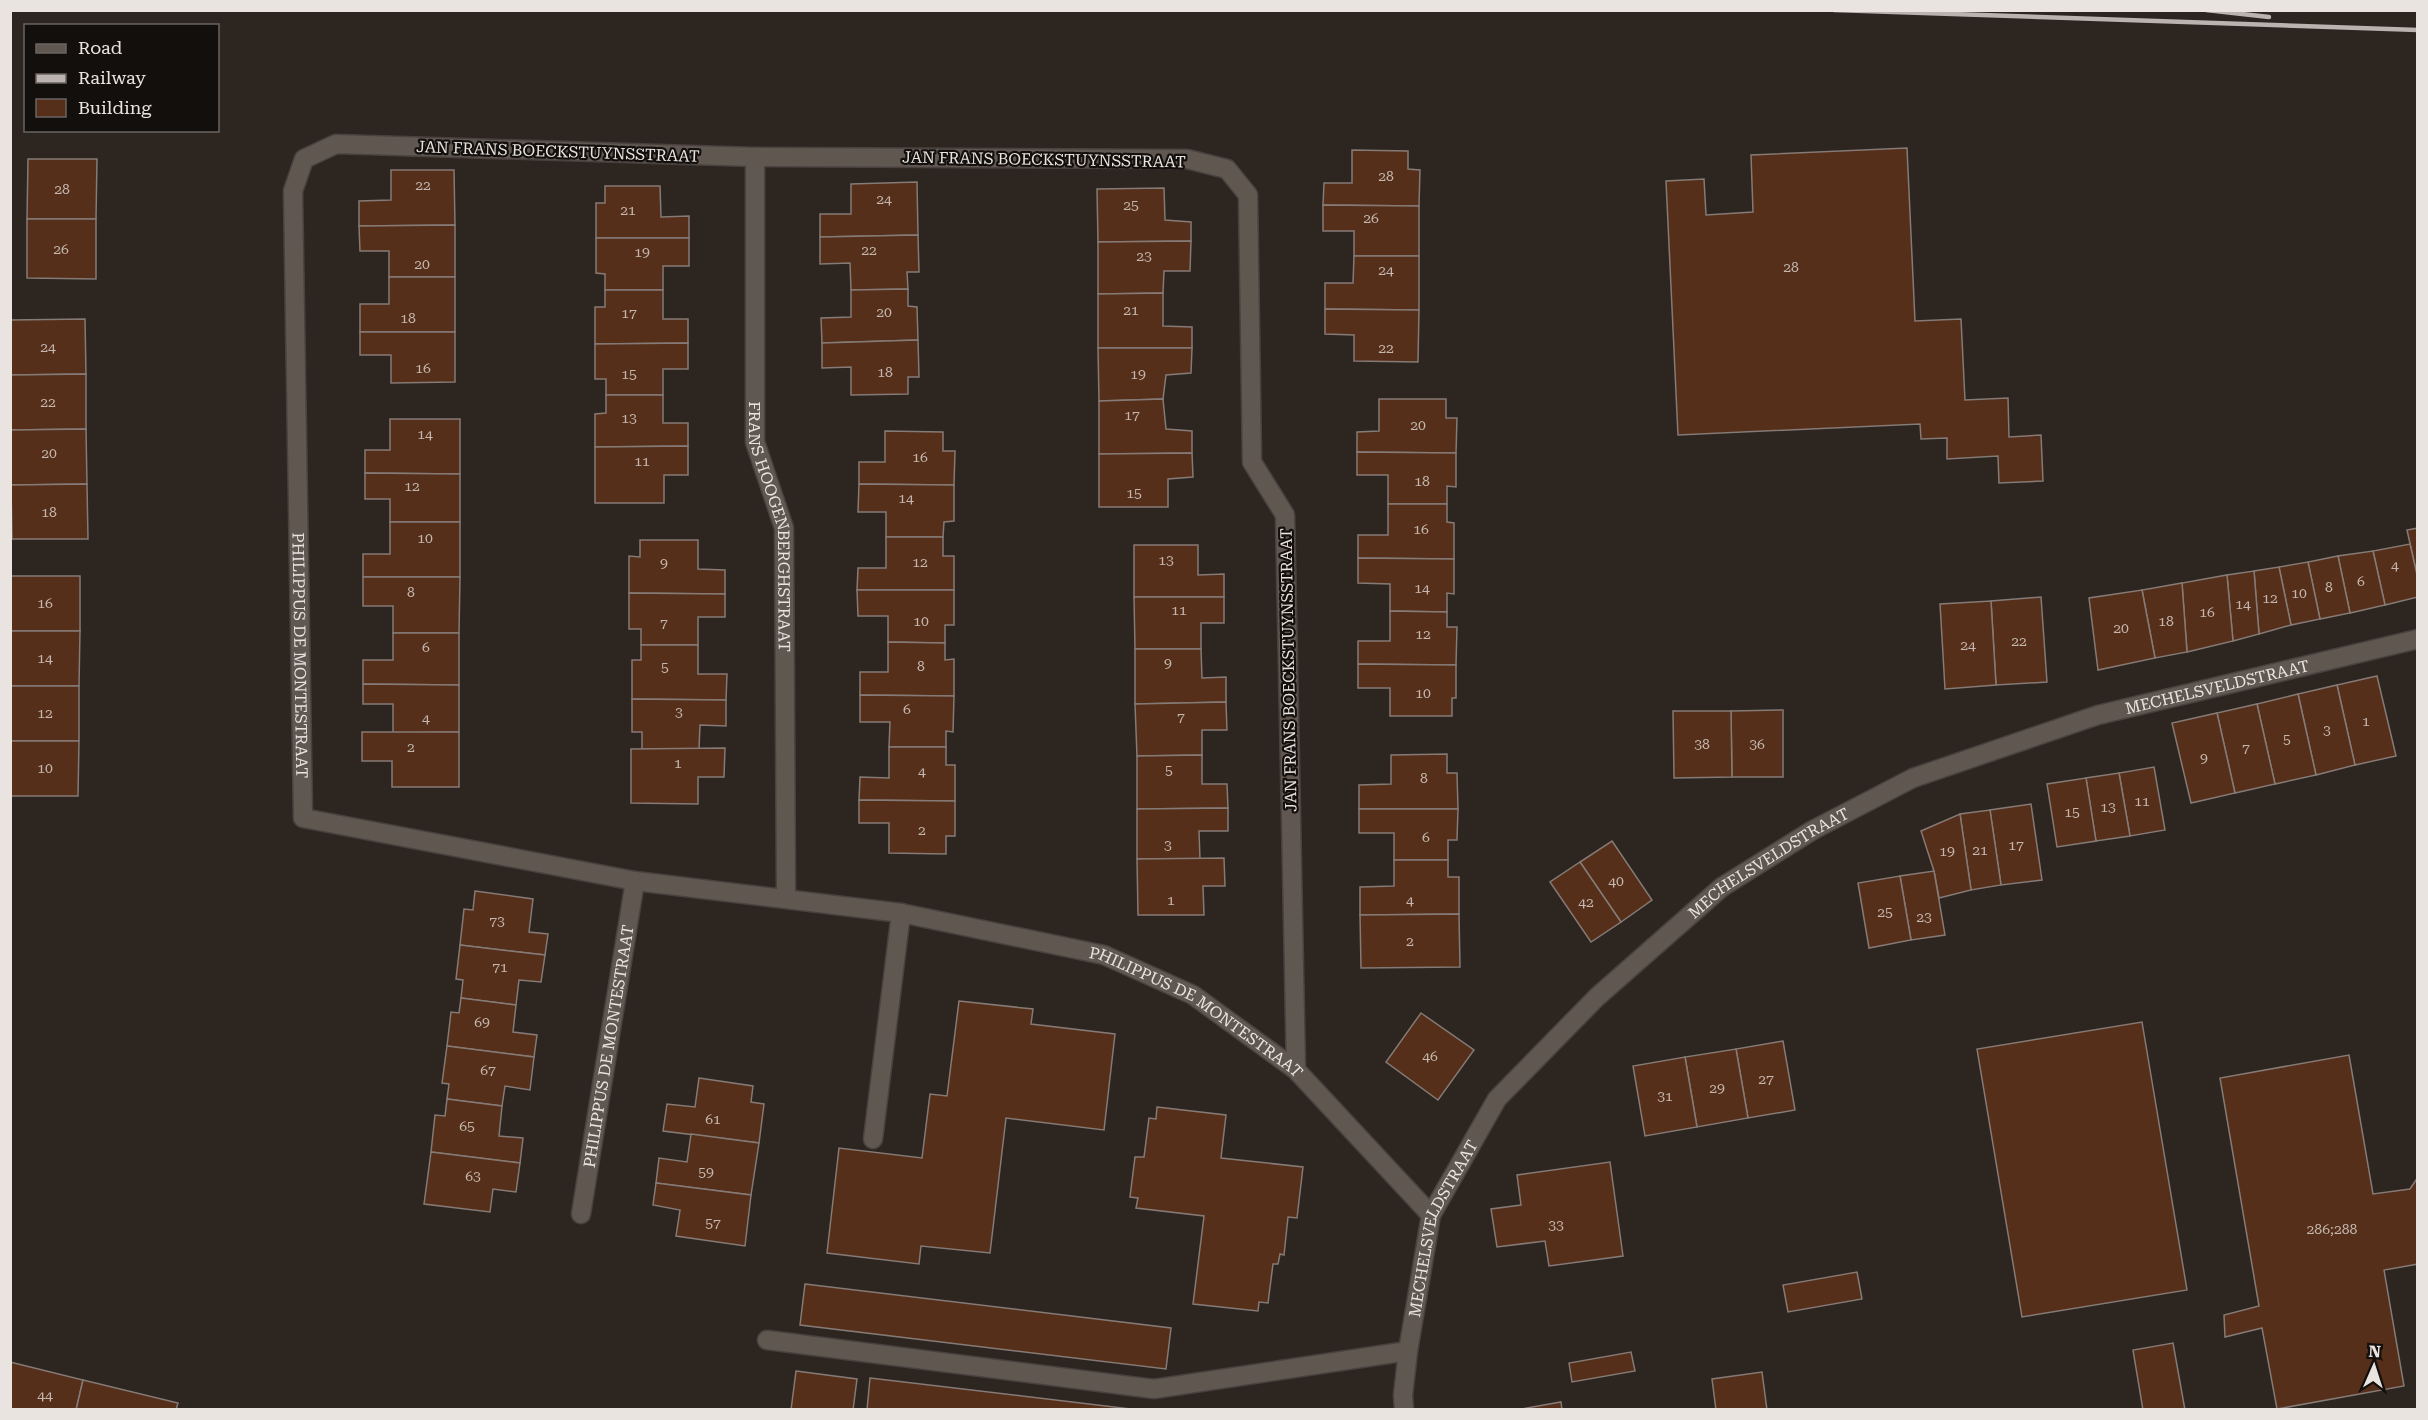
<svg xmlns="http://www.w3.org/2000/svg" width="2428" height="1420" font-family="'Roboto Serif',serif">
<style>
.building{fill:#552f1a;stroke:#857a75;stroke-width:1.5}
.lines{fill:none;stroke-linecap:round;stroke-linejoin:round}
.lane-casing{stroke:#49413e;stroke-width:21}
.street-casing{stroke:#49413e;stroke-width:21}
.lane{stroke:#605751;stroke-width:18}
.street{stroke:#605751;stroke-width:18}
.rail{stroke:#bab3b0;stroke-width:4.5}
.labels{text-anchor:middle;stroke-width:4.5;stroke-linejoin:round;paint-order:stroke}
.number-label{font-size:14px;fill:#c5b7af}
.street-label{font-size:16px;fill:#eae4e1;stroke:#130f0d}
</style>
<rect width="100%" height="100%" fill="#2d2520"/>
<g class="building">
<path d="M1907 148 1915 321 1961 319 1965 400 2008 398 2009 437 2041 435 2043 481 1999 483 1998 456 1947 459V438L1921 439 1920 424 1678 435 1666 181 1704 179 1706 215 1753 212 1751 155Z"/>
<path d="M1352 150 1408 151V169L1420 170 1419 206 1323 205 1324 183H1352Z"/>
<path d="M28 159H97L96 219H27Z"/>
<path d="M391 170H454L455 225 359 226V201L391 200Z"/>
<path d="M917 182 918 235 820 237V214H851V184Z"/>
<path d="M605 186H660L661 217 689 216V238H596V203H605Z"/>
<path d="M1164 188 1165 220 1191 222V241L1098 242 1097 189Z"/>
<path d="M1323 205 1419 206V256H1354V231H1323Z"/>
<path d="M27 219H96V279L27 278Z"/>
<path d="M455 225V277H389V251H360L359 226Z"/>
<path d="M918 235 919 272H907L908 289 851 290 850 263 820 264V237Z"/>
<path d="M596 238H689V266H663V290H605V274L596 273Z"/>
<path d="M1191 241 1190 271H1164L1163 293 1098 294V242Z"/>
<path d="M1354 256H1419V310L1325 309V283H1353Z"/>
<path d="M389 277H455V332H360V304H389Z"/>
<path d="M908 289V306L917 307 918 340 822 343 821 318 851 317V290Z"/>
<path d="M605 290H663V319H688V343L595 344V307H605Z"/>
<path d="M1163 293V326L1192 327V348H1098V294Z"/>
<path d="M1325 309 1419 310 1418 362 1354 361V335L1325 334Z"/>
<path d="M85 319 86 374 10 375V320Z"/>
<path d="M360 332H455V382L391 383V355H360Z"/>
<path d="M918 340 919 377H908V394L851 395V367L822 368V343Z"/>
<path d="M688 343V369H663V395H606V379H595V344Z"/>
<path d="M1098 348H1192L1191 373 1166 375 1163 399 1099 401Z"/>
<path d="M86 374V429L10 430V375Z"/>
<path d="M606 395H663V423H688V446L595 447V414L606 413Z"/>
<path d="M1163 399 1166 429 1192 431V453L1099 454V401Z"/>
<path d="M1379 399H1446V418H1457L1456 453 1357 452V432L1379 431Z"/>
<path d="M390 419H460V474L365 473V450H390Z"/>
<path d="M86 429 87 484 11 485 10 430Z"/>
<path d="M885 431 943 432V451H955L954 485 859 484V462H885Z"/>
<path d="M688 446V475H664V503H595V447Z"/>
<path d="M1357 452 1456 453V487L1447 486V504H1388V475H1357Z"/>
<path d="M1192 453 1193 477 1168 479V507H1099V454Z"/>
<path d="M365 473 460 474V522H390V499H365Z"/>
<path d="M87 484 88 539H12L11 485Z"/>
<path d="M859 484 954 485V521L944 522 943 537H886V512H858Z"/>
<path d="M1388 504H1447V522L1454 523V559L1358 558V535H1388Z"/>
<path d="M390 522H460V577H363V554H390Z"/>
<path d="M2418 528V579L2407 530Z"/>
<path d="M886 537H943V556H954V590H857L858 568H886Z"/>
<path d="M640 540H698V569L725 570V594L629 593V556L640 557Z"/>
<path d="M2410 544 2418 579V597L2385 605 2373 551Z"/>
<path d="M1134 545H1198V575L1224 574V597H1134Z"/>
<path d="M2373 551 2385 605 2350 613 2338 556Z"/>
<path d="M2338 556 2350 613 2320 619 2308 562Z"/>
<path d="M1358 558 1454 559V594L1447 593V612L1390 611V584L1358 583Z"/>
<path d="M2308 562 2320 619 2291 625 2279 567Z"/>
<path d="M2279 567 2291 625 2259 634 2254 571Z"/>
<path d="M2254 571 2259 634 2233 641 2227 575Z"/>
<path d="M2227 575 2233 641 2187 652 2182 583Z"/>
<rect x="10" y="576" width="70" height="55"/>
<path d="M363 577H460L459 633H393V606H363Z"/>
<path d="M2182 583 2187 652 2155 658 2142 590Z"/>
<path d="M857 590H954V625H945V643L888 642V616H858Z"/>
<path d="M2142 590 2155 658 2098 670 2089 598Z"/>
<path d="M629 593 725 594V617H698V645H641V629H629Z"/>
<path d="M1134 597H1224V623H1201V649H1135Z"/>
<path d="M2041 597 2047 682 1996 685 1991 601Z"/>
<path d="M1991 601 1996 685 1945 689 1940 604Z"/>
<path d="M1390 611 1447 612V627H1457L1456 665 1358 664V641H1390Z"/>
<path d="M10 631H80L79 686H10Z"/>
<path d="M393 633H459V685L363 684V660H393Z"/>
<path d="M888 642 945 643V660L954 659V696L860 695V672H888Z"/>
<path d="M641 645H698V674H727L726 700 632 699V660H641Z"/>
<path d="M1135 649H1201L1202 678 1226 677V702L1135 704Z"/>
<path d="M1358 664 1456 665V698H1452V716H1390V688H1358Z"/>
<path d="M2377 676 2396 756 2355 765 2337 685Z"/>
<path d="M363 684 459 685V732L393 733V704H363Z"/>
<path d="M2337 685 2355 765 2316 775 2298 694Z"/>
<rect x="10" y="686" width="69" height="55"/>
<path d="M2298 694 2316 775 2275 784 2257 704Z"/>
<path d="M860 695 954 696 953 732 946 731V747H889L890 722H860Z"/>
<path d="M632 699 726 700V726L700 725 699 749H642V732H632Z"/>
<path d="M1226 702 1227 730H1202V755L1137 756 1135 704Z"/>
<path d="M2257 704 2275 784 2235 793 2217 713Z"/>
<path d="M1783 710V777H1732L1731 711Z"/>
<path d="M1673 711H1731L1732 777 1674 778Z"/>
<path d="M2217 713 2235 793 2191 803 2172 723Z"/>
<path d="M362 732H459V787H392V761H362Z"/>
<path d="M10 741H79L78 796H10Z"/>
<path d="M889 747H946V765H955V801L859 800 860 777 889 778Z"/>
<path d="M725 748 724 777H698V804L631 803V749Z"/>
<path d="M1447 754V773H1457L1458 809H1359V785L1391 784V755Z"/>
<path d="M1202 755V784H1227L1228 808 1137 809V756Z"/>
<path d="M2154 767 2165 830 2130 836 2119 773Z"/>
<path d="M2119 773 2130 836 2096 841 2086 778Z"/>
<path d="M2086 778 2096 841 2057 847 2047 784Z"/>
<path d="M859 800 955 801V836H946V854L889 853V823H859Z"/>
<path d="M2031 804 2042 880 2001 885 1990 810Z"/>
<path d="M1228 808V831H1199L1200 859H1137V809Z"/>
<path d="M1359 809H1458L1457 840H1448V860H1394V833H1359Z"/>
<path d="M1990 810 2001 885 1971 890 1960 814Z"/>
<path d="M1960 814 1971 890 1939 898 1934 871 1921 831Z"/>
<path d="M1612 841 1652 900 1621 922 1580 862Z"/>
<path d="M1224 858 1225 886H1203L1204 915H1138L1137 859Z"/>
<path d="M1394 860H1448V877H1459V914L1360 915V887L1394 886Z"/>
<path d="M1580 862 1621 922 1591 942 1550 882Z"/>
<path d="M1934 871 1945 935 1911 940 1900 876Z"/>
<path d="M1900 876 1911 940 1869 948 1858 883Z"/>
<path d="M475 891 533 899 529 932 548 934 545 955 460 945 464 909 473 910Z"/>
<path d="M1459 914 1460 967 1361 968 1360 915Z"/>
<path d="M460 945 545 955 541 982 519 980 516 1005 461 998 463 980 456 979Z"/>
<path d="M461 998 516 1005 513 1032 537 1035 534 1057 447 1046 451 1012 459 1013Z"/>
<path d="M959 1001 1033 1009 1031 1024 1115 1034 1104 1130 1006 1118 990 1253 921 1246 919 1264 827 1253 839 1148 922 1158 930 1094 947 1096Z"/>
<path d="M1421 1013 1474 1050 1438 1100 1386 1062Z"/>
<path d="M2142 1022 2187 1290 2022 1317 1977 1049Z"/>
<path d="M1783 1041 1795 1110 1748 1118 1736 1049Z"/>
<path d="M447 1046 534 1057 530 1090 505 1086 502 1106 447 1099 449 1084 442 1083Z"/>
<path d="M1736 1049 1748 1118 1697 1127 1685 1057Z"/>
<path d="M2349 1055 2373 1194 2410 1189 2418 1177V1264L2384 1270 2404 1386 2277 1409 2262 1328 2225 1337 2224 1315 2259 1306 2220 1078Z"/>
<path d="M1685 1057 1697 1127 1645 1136 1633 1066Z"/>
<path d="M699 1078 753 1086 751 1102 764 1104 759 1143 663 1131 667 1104 695 1107Z"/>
<path d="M447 1099 502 1106 499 1136 523 1138 520 1163 431 1152 435 1115 445 1116Z"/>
<path d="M1157 1107 1226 1115 1221 1158 1303 1167 1297 1218 1288 1217 1284 1255 1280 1254 1278 1264H1273L1268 1303 1259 1302 1258 1311 1193 1304 1204 1216 1136 1208 1138 1198 1130 1197 1135 1157H1144L1149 1118 1156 1119Z"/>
<path d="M691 1134 759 1143 751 1195 656 1183 659 1158 687 1162Z"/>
<path d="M431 1152 520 1163 516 1192 493 1189 490 1212 424 1204Z"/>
<path d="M1610 1162 1623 1256 1549 1266 1545 1241 1497 1247 1491 1209 1521 1205 1517 1175Z"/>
<path d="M656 1183 751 1195 745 1246 676 1236 680 1210 653 1205Z"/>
<path d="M1857 1272 1862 1299 1788 1312 1783 1285Z"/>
<path d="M805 1284 1171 1328 1166 1369 800 1325Z"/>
<path d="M2173 1343 2185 1410H2143L2133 1350Z"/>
<path d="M1631 1352 1635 1371 1572 1382 1569 1363Z"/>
<path d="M10 1362 83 1380 76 1410H10Z"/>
<path d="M796 1371 857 1379 853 1410H791Z"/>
<path d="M1762 1372 1767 1410H1716L1712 1379Z"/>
<path d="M870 1378 1139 1410H867Z"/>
<path d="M83 1380 178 1403 176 1410H76Z"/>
<path d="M1561 1402 1562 1410H1516Z"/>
</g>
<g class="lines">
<defs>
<path id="lane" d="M767 1340 1154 1389 1408 1351"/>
<g id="street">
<path id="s1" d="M755 157V442L784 528 786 897"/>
<path id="s2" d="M1296 1070 1285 515 1252 462 1248 195 1227 169 1187 159 755 157 336 144 304 159 293 191 303 818 635 881 901 913 1104 955 1193 995 1296 1070 1431 1215"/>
<path d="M873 1139 901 913"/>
<path id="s3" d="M581 1214 635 881"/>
<path id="s4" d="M1404 1410 1403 1395 1408 1351 1431 1215 1497 1099 1597 997 1722 887 1813 830 1913 778 2098 715 2418 639"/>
</g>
</defs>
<use href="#lane" class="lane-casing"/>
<use href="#street" class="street-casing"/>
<use href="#lane" class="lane"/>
<use href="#street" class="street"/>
<g class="rail">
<path d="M1834 10 2418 30"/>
<path d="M2206 10 2269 17"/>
</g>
</g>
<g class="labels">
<g class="number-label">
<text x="1386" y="181">28</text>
<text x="423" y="190">22</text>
<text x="62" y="194">28</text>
<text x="884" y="204">24</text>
<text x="1131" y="210">25</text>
<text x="628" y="215">21</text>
<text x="1371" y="223">26</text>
<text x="61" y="254">26</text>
<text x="869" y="255">22</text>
<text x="642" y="257">19</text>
<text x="1144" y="261">23</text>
<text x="422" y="269">20</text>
<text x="1791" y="272">28</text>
<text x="1386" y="275">24</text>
<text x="1131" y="315">21</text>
<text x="884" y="317">20</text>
<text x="629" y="318">17</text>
<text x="408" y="323">18</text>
<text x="48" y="352">24</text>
<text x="1386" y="353">22</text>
<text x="423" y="373">16</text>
<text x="885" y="377">18</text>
<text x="629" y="379">15</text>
<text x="1138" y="379">19</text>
<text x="48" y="407">22</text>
<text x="1132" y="420">17</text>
<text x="629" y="423">13</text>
<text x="1418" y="430">20</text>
<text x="425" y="439">14</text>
<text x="49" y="458">20</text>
<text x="920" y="462">16</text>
<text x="642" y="466">11</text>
<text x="1422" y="486">18</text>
<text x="412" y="491">12</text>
<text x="1134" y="498">15</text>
<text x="906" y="503">14</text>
<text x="49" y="517">18</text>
<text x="1421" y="534">16</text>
<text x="425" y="543">10</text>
<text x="1166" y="565">13</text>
<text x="920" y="567">12</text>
<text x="664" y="568">9</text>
<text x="2395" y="570">4</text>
<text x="2361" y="586">6</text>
<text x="2329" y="592">8</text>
<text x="1422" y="593">14</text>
<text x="411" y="597">8</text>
<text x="2299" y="598">10</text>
<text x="2270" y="603">12</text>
<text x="45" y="608">16</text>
<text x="2243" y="609">14</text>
<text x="1179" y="615">11</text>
<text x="2207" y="617">16</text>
<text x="921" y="626">10</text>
<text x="2166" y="626">18</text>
<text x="664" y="628">7</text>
<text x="2121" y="633">20</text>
<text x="1423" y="639">12</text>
<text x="2019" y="646">22</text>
<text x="1968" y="650">24</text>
<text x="426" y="652">6</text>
<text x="45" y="663">14</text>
<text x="1168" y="668">9</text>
<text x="921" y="671">8</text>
<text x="665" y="672">5</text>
<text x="1423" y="698">10</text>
<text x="907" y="714">6</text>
<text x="679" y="717">3</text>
<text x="45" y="718">12</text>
<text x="1181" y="722">7</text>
<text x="426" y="723">4</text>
<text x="2366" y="726">1</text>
<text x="2327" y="735">3</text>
<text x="2287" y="744">5</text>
<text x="1702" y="749">38</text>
<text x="1757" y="749">36</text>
<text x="411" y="752">2</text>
<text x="2246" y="753">7</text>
<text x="2204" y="763">9</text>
<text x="678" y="768">1</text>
<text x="45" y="773">10</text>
<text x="1169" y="775">5</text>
<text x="922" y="776">4</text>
<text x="1424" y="783">8</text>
<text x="2142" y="806">11</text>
<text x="2108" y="812">13</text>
<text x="2072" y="817">15</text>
<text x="922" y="835">2</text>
<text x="1426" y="842">6</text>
<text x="1168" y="850">3</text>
<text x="2016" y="850">17</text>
<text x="1980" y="855">21</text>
<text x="1947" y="856">19</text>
<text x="1616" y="886">40</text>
<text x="1171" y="905">1</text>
<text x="1410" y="905">4</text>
<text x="1586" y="907">42</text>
<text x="1885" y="917">25</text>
<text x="1924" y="922">23</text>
<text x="497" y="926">73</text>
<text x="1410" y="946">2</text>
<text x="500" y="972">71</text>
<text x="482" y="1027">69</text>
<text x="1430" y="1061">46</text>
<text x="488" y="1075">67</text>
<text x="1766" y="1084">27</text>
<text x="1717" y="1093">29</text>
<text x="1665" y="1101">31</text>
<text x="713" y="1124">61</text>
<text x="467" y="1131">65</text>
<text x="706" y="1177">59</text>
<text x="473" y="1181">63</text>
<text x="713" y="1228">57</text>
<text x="1556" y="1230">33</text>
<text x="2332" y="1234">286;288</text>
<text x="45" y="1400">44</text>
</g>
<g class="street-label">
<text transform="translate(558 151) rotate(2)" y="6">JAN FRANS BOECKSTUYNSSTRAAT</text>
<text transform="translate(1044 159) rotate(1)" y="6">JAN FRANS BOECKSTUYNSSTRAAT</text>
<text dy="6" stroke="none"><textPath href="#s1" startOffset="372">FRANS HOOGENBERGHSTRAAT</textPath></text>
<text dy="6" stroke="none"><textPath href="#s2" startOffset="2344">PHILIPPUS DE MONTESTRAAT</textPath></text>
<text transform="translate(1288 670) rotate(-91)" y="6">JAN FRANS BOECKSTUYNSSTRAAT</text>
<text dy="6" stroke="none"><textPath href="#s4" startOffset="1178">MECHELSVELDSTRAAT</textPath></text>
<text dy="6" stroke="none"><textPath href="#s4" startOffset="692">MECHELSVELDSTRAAT</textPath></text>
<text dy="6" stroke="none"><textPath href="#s2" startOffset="3428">PHILIPPUS DE MONTESTRAAT</textPath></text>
<text dy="6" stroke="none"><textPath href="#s3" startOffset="170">PHILIPPUS DE MONTESTRAAT</textPath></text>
<text dy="6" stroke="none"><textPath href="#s4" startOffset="188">MECHELSVELDSTRAAT</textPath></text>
</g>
</g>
<rect width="2428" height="1420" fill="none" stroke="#eae4e1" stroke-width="24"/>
<rect x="24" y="24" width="195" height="108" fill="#130f0d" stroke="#696462" stroke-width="1.5"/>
<rect x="36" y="44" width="30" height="9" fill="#605751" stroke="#696462" stroke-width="1.5"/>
<text x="78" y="54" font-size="18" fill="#eae4e1">Road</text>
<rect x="36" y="74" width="30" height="9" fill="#bab3b0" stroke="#696462" stroke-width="1.5"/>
<text x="78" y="84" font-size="18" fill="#eae4e1">Railway</text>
<rect x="36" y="99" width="30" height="18" fill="#552f1a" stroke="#696462" stroke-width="1.5"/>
<text x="78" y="114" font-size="18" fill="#eae4e1">Building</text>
<g transform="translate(2374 1366) rotate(3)" stroke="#130f0d" stroke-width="4.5" paint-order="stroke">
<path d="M0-4.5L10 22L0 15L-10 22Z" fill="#eae4e1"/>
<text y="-9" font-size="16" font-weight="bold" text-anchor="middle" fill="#eae4e1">N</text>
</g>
</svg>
